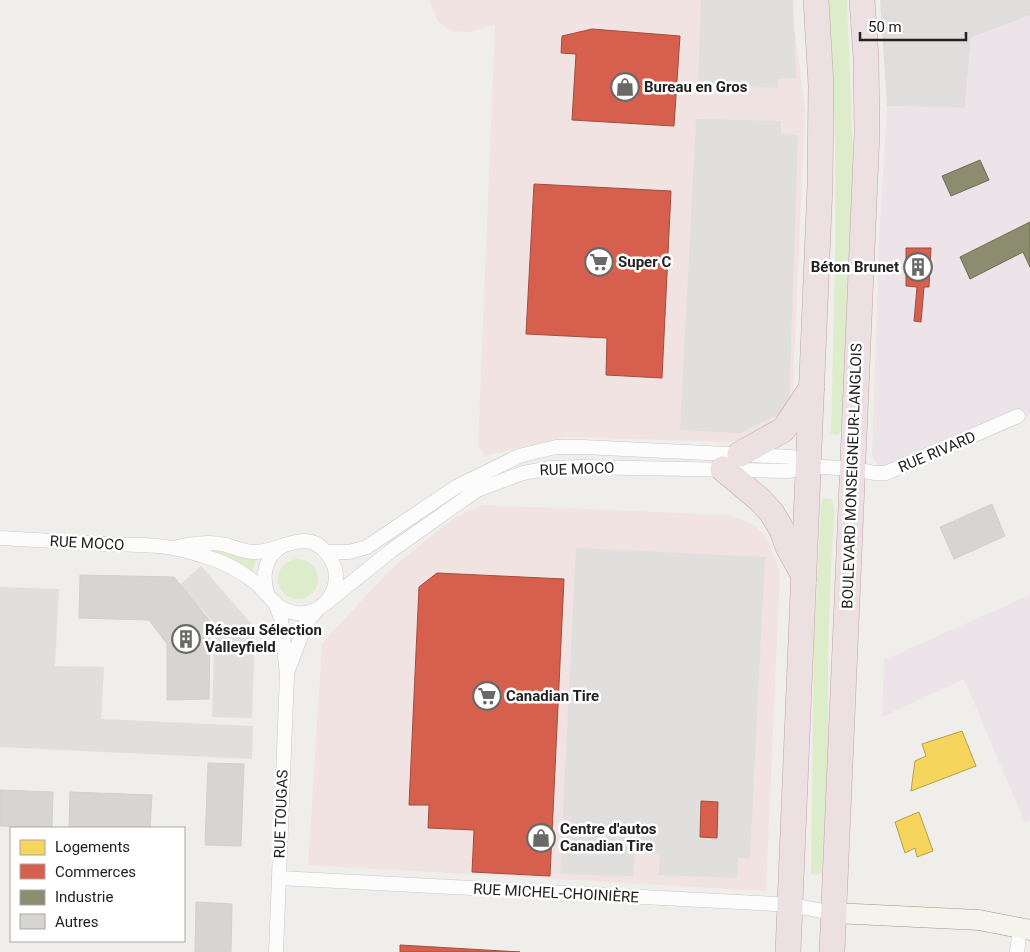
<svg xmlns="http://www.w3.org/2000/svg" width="1030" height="952" font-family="Roboto,sans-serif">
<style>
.residential{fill:#dfdedc}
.commercial{fill:#f1e3e1}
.industrial{fill:#ede4e9}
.grass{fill:#ddeccb}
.parking{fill:#e0dfde}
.homes{fill:#f6d55c;stroke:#b69f4b}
.shops{fill:#d6604d;stroke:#a04d40}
.industry{fill:#8c8c6e;stroke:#6c6c57}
.building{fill:#d7d4d2;stroke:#d3d0cc}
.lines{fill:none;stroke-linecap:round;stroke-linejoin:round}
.street-casing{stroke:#c9c8c7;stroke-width:15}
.secondary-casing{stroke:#999a82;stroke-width:21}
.highway-casing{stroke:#c5a2ac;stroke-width:26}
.street{stroke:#fdfcfc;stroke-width:14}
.secondary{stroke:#f4f4ed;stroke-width:20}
.highway{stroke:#ece0e2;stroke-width:25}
.labels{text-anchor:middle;stroke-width:5;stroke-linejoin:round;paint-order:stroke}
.poi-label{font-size:15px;font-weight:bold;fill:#222;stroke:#fff;text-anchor:start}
.street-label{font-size:15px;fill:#222;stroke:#fff}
</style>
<rect width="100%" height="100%" fill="#f0eeeb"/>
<path class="residential" d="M880 0H1030V15L971 38 965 108 887 106Z"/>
<g class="commercial">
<path d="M429 0H791L805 110 792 412 758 435 732 442 565 437 484 456 478 445 495 25 469 32 451 31 438 22Z"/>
<path d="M482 505 729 515 755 525 767 538 780 571 766 891 308 865 322 643 391 569 454 518Z"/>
</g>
<g class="industrial">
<path d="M1030 15V415L894 465 880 466 875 461 872 454 879 241 887 106 965 108 971 38Z"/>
<path d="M1030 595V821L1025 823 964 679 882 717 884 660Z"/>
</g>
<g class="grass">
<path d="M827 0H847L853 153 846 395 844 426 838 435 831 434C834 290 841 144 827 0Z"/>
<path d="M823 498 832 499 834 510C831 570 828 630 828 689 828 750 831 812 822 872L817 875 811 874 814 638 821 506Z"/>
<path d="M199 547 212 548 256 559 252 572 237 562Z"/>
<circle cx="298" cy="579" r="20"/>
</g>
<g class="parking">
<path d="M701 0H793L796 78 778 79V88L698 84Z"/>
<path d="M696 119 781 121V134L798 135 789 409 740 433 680 430Z"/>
<path d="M576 548 765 557 750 858H738L737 878 659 875 660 854 635 853 633 876 560 874Z"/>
<path d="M201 566 255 628 252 718 212 717 215 624 180 585Z"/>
<path d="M0 587 59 589 55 666 104 667 101 719 253 726 252 759 0 747Z"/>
</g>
<g class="homes">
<path d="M962 731 976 766 911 791 915 761 926 756 922 744Z"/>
<path d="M919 812 933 851 917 857 915 848 905 853 895 822Z"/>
</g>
<g class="shops">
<path d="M592 29 680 36 674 126 572 120 576 54 561 53 562 36Z"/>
<path d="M534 184 671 191 662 378 606 375 607 338 526 334Z"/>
<path d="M906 248H931L929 287H924L921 322 914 321 917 287 906 286Z"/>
<path d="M437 573 564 579 550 876 472 872 474 830 428 828 429 805H409L419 587Z"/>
<path d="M701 801 718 802 717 838 700 837Z"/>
<path d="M400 945 520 952H400Z"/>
</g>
<g class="industry">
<path d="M980 160 989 180 951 196 942 176Z"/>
<path d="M1030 222V267L1023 252 970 279 960 257Z"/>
</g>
<g class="building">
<path d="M992 504 1005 536 954 559 940 527Z"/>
<path d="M80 575 174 577 210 621 209 699 167 700V644L149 620 79 618Z"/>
<path d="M208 763 244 764 241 846 205 845Z"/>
<path d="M0 790 53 792 52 828 0 826Z"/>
<path d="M70 792 152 795 150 828H69Z"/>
<path d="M196 902 232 904 231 952H195Z"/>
</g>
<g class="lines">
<defs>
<g id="street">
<path d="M0 538C35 540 70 542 106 544 128 545 152 544 173 548 186 550 201 555 213 559 229 564 243 573 256 583 263 589 268 596 274 602 285 614 305 617 319 608 330 600 336 589 336 576 336 568 333 562 328 555 307 525 280 553 255 552 245 552 235 548 226 545 208 541 191 544 173 548"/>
<path d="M326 552H349L367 547 456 487 519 456 556 447H583L792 457 809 466"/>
<path d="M267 594C262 575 264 558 282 546"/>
<path d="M275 603 281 618 287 675 276 952"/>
<path d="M326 603 392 550 477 490 523 473 551 468 581 467 789 471 809 466 853 469 875 473H886L1018 416"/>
<path d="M288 670 306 623 317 610"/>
<path d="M279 878 758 903 790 905 834 913"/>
<path d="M1017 952 1020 928"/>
</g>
<path id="secondary" d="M834 913 979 920 1030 930"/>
<g id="highway">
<path d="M740 454 783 430 787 425 812 387"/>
<path d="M723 469 760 500 772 513 782 530 788 547 804 576"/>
<path d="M788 952 820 185 821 85 816 0"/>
<path d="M832 952 867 132 866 57 862 0"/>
</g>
</defs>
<use href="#street" class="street-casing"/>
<use href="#secondary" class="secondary-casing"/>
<use href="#highway" class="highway-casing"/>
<use href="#street" class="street"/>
<use href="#secondary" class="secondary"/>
<use href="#highway" class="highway"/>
</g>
<defs>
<symbol id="shop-ring" viewBox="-11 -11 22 22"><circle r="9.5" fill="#fff" stroke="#6a6968" stroke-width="1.5"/><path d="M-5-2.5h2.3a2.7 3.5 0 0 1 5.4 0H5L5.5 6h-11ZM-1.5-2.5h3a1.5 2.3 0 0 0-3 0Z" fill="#6a6968"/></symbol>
<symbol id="supermarket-ring" viewBox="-11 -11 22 22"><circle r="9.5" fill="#fff" stroke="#6a6968" stroke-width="1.5"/><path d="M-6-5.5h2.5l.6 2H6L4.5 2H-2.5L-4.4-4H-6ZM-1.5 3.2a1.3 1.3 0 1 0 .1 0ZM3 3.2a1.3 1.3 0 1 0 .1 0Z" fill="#6a6968"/></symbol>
<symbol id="building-ring" viewBox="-11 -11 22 22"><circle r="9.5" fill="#fff" stroke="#6a6968" stroke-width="1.5"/><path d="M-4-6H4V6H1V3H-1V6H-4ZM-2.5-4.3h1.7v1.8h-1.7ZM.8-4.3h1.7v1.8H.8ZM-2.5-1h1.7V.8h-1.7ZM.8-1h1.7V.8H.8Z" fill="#6a6968"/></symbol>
</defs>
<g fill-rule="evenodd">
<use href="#shop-ring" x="609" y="71" width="32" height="32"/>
<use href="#supermarket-ring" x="583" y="246" width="32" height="32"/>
<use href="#building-ring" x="902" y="251" width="32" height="32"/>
<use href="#building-ring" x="170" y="623" width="32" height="32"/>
<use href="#supermarket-ring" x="471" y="680" width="32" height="32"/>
<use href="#shop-ring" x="525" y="822" width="32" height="32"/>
</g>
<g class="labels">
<g class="poi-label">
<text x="644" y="92">Bureau en Gros</text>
<text x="618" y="267">Super C</text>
<text x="899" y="272" text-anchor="end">Béton Brunet</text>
<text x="205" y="635">Réseau Sélection<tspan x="205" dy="17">Valleyfield</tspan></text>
<text x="506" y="701">Canadian Tire</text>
<text x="560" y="834">Centre d'autos<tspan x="560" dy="17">Canadian Tire</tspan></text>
</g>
<g class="street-label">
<text transform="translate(937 452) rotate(-23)" y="5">RUE RIVARD</text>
<text transform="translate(577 469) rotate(-2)" y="5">RUE MOCO</text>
<text transform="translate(852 476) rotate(-88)" y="5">BOULEVARD MONSEIGNEUR-LANGLOIS</text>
<text transform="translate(87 543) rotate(3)" y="5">RUE MOCO</text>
<text transform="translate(281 814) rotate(-88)" y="5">RUE TOUGAS</text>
<text transform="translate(556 893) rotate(3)" y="5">RUE MICHEL-CHOINIÈRE</text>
</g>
</g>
<rect x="10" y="827" width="175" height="115" fill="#ffffff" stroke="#a7a7a7"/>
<rect x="20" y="840" width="25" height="15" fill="#f6d55c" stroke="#a7a7a7"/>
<text x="55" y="852" font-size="15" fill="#222222">Logements</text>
<rect x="20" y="864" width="25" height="15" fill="#d6604d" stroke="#a7a7a7"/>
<text x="55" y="877" font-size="15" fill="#222222">Commerces</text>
<rect x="20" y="890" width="25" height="15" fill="#8c8c6e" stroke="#a7a7a7"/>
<text x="55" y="902" font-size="15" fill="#222222">Industrie</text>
<rect x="20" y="914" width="25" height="15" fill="#d7d4d2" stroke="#a7a7a7"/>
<text x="55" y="927" font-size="15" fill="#222222">Autres</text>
<path d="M860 32v8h106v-8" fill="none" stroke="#222222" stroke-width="2.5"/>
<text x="868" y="32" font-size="15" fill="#222222" stroke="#ffffff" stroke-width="4" paint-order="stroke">50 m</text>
</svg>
